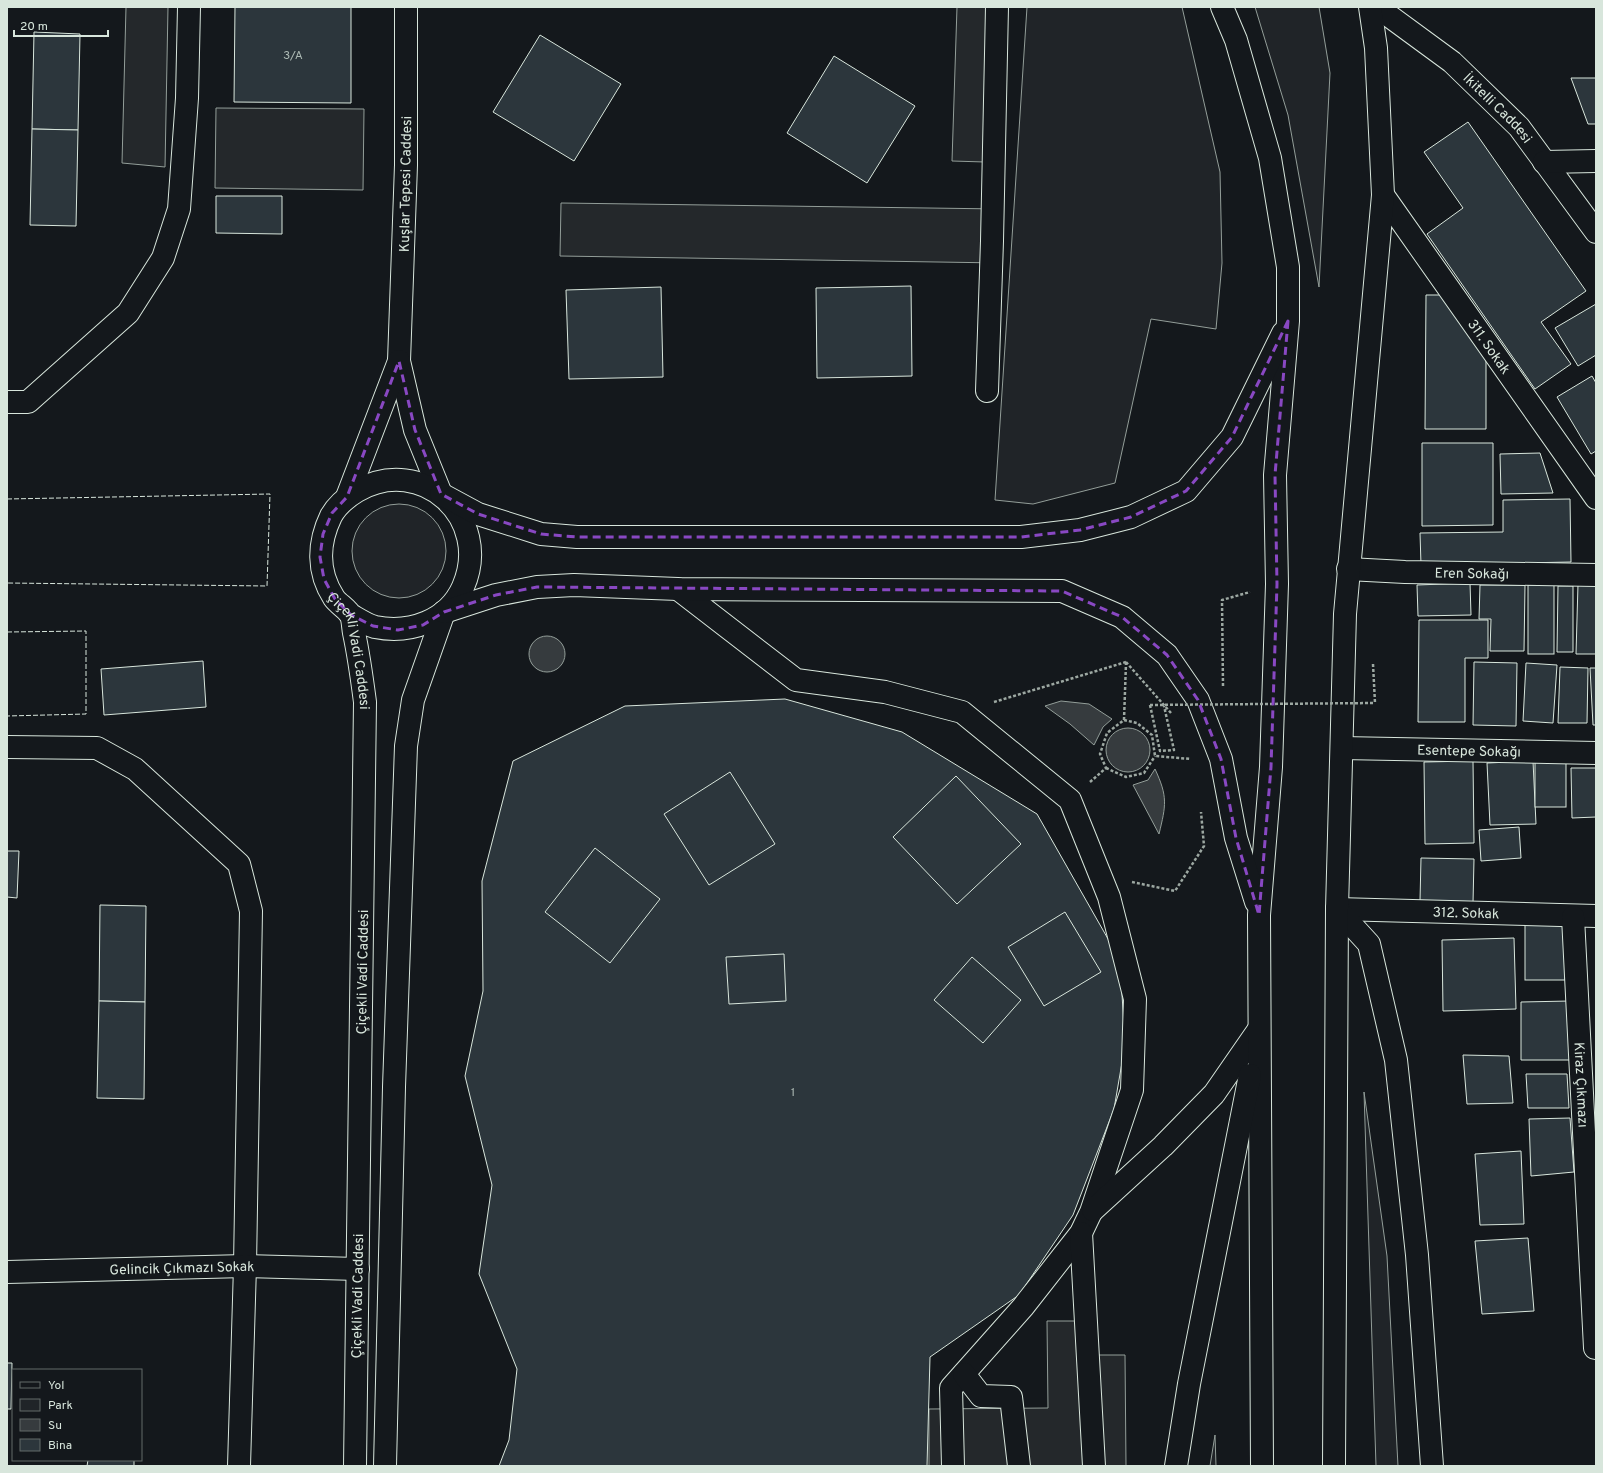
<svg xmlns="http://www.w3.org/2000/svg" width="1603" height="1473" font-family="Overpass,sans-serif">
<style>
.green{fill:#202428;stroke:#939e99}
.parking{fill:#24282b;stroke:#939e99}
.water{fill:#363b3e;stroke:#939e99}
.building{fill:#2c363c;stroke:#d8e6dc}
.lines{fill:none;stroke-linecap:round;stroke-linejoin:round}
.minor-casing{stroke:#d8e6dc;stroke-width:24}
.major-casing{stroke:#d8e6dc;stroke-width:24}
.path{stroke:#9da8a2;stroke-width:2.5;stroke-dasharray:3 2;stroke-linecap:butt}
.minor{stroke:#14181c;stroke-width:22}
.major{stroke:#14181c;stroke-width:22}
.path-bridge{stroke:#9da8a2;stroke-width:2.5;stroke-dasharray:3 2;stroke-linecap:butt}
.fence{stroke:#d8e6dc;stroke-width:1;stroke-dasharray:5 2;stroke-linecap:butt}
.marked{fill:none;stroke:#8948c3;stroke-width:3;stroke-dasharray:8 5;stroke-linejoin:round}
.labels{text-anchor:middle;stroke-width:3;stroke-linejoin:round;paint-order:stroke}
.number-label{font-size:12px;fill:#adbab4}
.street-label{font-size:14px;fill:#d8e6dc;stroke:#14181c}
</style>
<rect width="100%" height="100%" fill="#14181c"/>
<g class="green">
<path d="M1027 7H1182L1220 172 1222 263 1216 329 1151 319 1115 483 1033 504 995 500Z"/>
<path d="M1255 7H1319L1330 73 1319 287 1288 115Z"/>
<circle cx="399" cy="551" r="47"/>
<path d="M1364 1092 1387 1256 1398 1466H1376Z"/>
<path d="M1215 1435 1216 1466H1210Z"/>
</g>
<g class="parking">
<path d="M126 7H168L165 167 122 163Z"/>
<path d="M957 7H990L985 162 952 161Z"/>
<path d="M216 108 364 109 363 190 215 188Z"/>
<path d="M561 203 1001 209 1000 263 560 256Z"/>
<path d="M1047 1321H1081V1355H1125L1126 1466H929V1409L1048 1408Z"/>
</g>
<g class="water">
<circle cx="547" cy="654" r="18"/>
<path d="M1061 701 1089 704 1112 719 1103 727 1094 745 1070 724 1045 706Z"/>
<circle cx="1128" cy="750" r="22"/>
<path d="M1155 769C1168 797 1166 805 1159 834L1133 785 1148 780Z"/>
</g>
<g class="building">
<path d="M235 7H351V103L234 102Z"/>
<path d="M34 32 80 34 78 130 32 129Z"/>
<path d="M540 35 621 84 574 161 493 112Z"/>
<path d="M834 56 915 106 867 183 787 133Z"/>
<path d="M1571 78H1596V124H1588Z"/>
<path d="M1468 122 1586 291 1541 322 1571 364 1535 389 1427 234 1463 208 1424 152Z"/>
<path d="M32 129 78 130 76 226 30 225Z"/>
<path d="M216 196H282V234L216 233Z"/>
<path d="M911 286 912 376 817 378 816 288Z"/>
<path d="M661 287 663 377 569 379 566 290Z"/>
<path d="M1426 295H1444L1486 359V429H1425Z"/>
<path d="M1596 304V355L1578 366 1555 328Z"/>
<path d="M1592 376 1596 383V451L1591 454 1557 397Z"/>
<path d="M1422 443H1493V525L1422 526Z"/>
<path d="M1540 453 1553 493 1501 494 1500 454Z"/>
<path d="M1570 499 1571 562 1421 565 1420 533 1503 532V500Z"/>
<path d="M1470 583 1471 615 1418 616 1417 585Z"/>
<path d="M1578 584 1596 585V654H1576Z"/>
<path d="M1480 585H1525L1524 651H1490L1491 619H1479Z"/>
<rect x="1528" y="585" width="26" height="69"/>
<path d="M1558 586H1573V652H1557Z"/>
<path d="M1419 620H1488V658H1465V722H1418Z"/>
<path d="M203 661 206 707 104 715 101 669Z"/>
<path d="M1474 662 1517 663 1516 726 1473 725Z"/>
<path d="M1526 663 1557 665 1553 723 1523 721Z"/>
<path d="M1560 667 1588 668 1587 723H1558Z"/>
<path d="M1590 668H1596V725H1593Z"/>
<path d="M785 699 902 732 1037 814 1120 960 1125 1045 1114 1109 1073 1215 1019 1295 930 1357 927 1466H499L509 1440 517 1369 479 1274 492 1185 465 1076 483 991 482 881 513 761 625 706Z"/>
<path d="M1473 761 1474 843 1425 844 1424 762Z"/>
<path d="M1533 761 1536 824 1490 825 1487 763Z"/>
<rect x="1535" y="762" width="31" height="45"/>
<path d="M1571 768H1596V817L1572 818Z"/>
<path d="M730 772 775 844 709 885 664 814Z"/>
<path d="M956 776 1021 844 957 904 893 837Z"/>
<path d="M1519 827 1521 858 1481 861 1479 830Z"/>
<path d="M595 848 660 899 610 963 545 912Z"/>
<path d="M7 851H19L17 898 7 897Z"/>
<path d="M1421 858 1474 859 1473 903 1420 901Z"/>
<path d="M100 905 146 906 145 1002 99 1001Z"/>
<path d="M1065 912 1101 972 1044 1006 1008 947Z"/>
<rect x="1525" y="925" width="40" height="55"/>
<path d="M1514 938 1516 1009 1443 1011 1442 940Z"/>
<path d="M784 954 786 1001 729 1004 726 957Z"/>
<path d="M972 957 1021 1000 983 1043 934 1000Z"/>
<path d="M99 1001 145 1002 144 1099 97 1098Z"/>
<path d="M1570 1001 1571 1060H1521V1002Z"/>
<path d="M1463 1055 1509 1056 1513 1103 1467 1104Z"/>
<path d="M1526 1074H1567L1569 1108H1528Z"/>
<path d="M1570 1118 1574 1172 1531 1176 1529 1119Z"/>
<path d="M1521 1151 1524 1224 1480 1225 1475 1154Z"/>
<path d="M1528 1238 1534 1311 1482 1314 1475 1241Z"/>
<path d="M7 1363H12L11 1409H7Z"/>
<path d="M88 1460H134V1466H87Z"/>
</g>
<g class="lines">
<defs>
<g id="minor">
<path d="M406 7V165L399 361 415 430 441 494"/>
<path id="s1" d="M1377 7 1452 62 1519 127 1596 232"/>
<path d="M1544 162 1596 161"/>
<path id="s2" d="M1383 195 1596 498"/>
<path d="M987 391 992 241 997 7"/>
<path d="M7 402H28L128 313 163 258 179 209 187 98 189 7"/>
<path d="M347 497 399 361"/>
<path id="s3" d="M1348 569 1405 572 1596 575"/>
<path d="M678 589 796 680 885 692 962 712 1070 800 1109 897 1135 999 1132 1090 1091 1212 1081 1233 1023 1307 951 1388 953 1466"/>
<path id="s4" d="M351 615C358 619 367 625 375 627 410 634 448 621 463 587 493 519 422 453 357 491 347 497 337 505 331 516 318 543 317 572 334 598 338 604 348 609 351 616 353 620 353 628 354 633 359 656 362 679 365 702L355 1466"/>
<path d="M7 747 97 748 135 769 239 864 251 911 245 1266 239 1466"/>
<path id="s5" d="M1342 748 1596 753"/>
<path id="s6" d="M1337 909 1596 916"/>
<path id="s7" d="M1573 917 1595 1348"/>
<path d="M1093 1210 1163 1146 1214 1094 1259 1029"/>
<path d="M1081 1233 1094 1466"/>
<path id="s8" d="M7 1272 245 1266 358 1269"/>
<path d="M964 1374 981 1396 1011 1397 1019 1466"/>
<path d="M385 1466 394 1087 406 746 413 700 444 612"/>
</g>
<g id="major">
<path d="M1222 7 1236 40 1270 158 1288 267V321L1275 475 1277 584 1271 767 1259 915 1262 1466"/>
<path d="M441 494 478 514 541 534 577 537H1021L1080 530 1131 517 1186 491 1232 437 1283 333"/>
<path d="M444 612 496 595 537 587 574 585 678 589 1062 591 1122 617 1167 655 1198 700 1221 759 1236 838 1256 902"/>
<path d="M1337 909 1369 944 1396 1060 1417 1255 1432 1466"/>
<path d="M1176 1466 1189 1384 1250 1075"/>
<path d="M1334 1466 1337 909 1345 614 1383 195 1376 48 1370 7"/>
</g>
</defs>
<use href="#minor" class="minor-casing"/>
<use href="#major" class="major-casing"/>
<g class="path">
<path d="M1126 662 1171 713"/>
<path d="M1373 664 1375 703"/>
<path d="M1223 686 1222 600 1250 592"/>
<path d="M994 702 1126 662"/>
<path d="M1150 705 1160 751 1174 750 1164 706"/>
<path d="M1124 720 1137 723 1152 735 1155 756 1191 759"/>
<path d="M1106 768 1126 777 1144 773 1155 756"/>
<path d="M1090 782 1106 768 1100 754 1107 733 1124 720 1126 663"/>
<path d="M1132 882 1175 891 1204 846 1201 812"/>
</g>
<use href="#minor" class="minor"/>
<use href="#major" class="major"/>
<path class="path-bridge" d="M1150 705 1375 703"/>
<g class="fence">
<path d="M7 499 270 494 267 586 7 583"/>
<path d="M7 632 86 631V714L7 716"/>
</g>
</g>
<path class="marked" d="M1288 321 1275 475 1277 584 1271 767 1259 915 1236 838 1221 759 1198 700 1167 655 1122 617 1062 591 537 587 496 595 444 612 423 625 398 630 373 626 351 615 335 599 324 579 320 557 323 534 332 513 347 497 399 361 415 430 441 494 478 514 541 534 577 537H1021L1080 530 1131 517 1186 491 1232 437Z"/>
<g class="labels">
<g class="number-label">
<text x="293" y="59">3/A</text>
<text x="793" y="1096">1</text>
</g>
<g class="street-label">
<text dy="5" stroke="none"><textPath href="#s1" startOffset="158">İkitelli Caddesi</textPath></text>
<text transform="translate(405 184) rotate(-89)" y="5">Kuşlar Tepesi Caddesi</text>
<text dy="5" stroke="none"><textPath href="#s2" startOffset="185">311. Sokak</textPath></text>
<text dy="5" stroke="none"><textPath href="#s3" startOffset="124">Eren Sokağı</textPath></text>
<text dy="5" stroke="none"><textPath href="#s4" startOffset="502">Çiçekli Vadi Caddesi</textPath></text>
<text dy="5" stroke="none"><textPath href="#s5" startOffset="127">Esentepe Sokağı</textPath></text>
<text dy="5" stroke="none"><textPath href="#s6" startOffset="129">312. Sokak</textPath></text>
<text transform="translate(362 972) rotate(-89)" y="5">Çiçekli Vadi Caddesi</text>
<text dy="5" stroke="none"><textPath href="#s7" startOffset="168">Kiraz Çıkmazı</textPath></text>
<text dy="5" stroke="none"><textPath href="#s8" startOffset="175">Gelincik Çıkmazı Sokak</textPath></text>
<text transform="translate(357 1296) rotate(-89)" y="5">Çiçekli Vadi Caddesi</text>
</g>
</g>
<rect width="1603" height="1473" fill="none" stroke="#d8e6dc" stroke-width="16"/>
<rect x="12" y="1369" width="130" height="92" fill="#14181c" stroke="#626a69"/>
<rect x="20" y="1382" width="20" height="6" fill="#14181c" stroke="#626a69"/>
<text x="48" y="1389" font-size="12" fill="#d8e6dc">Yol</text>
<rect x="20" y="1399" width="20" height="12" fill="#202428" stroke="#626a69"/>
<text x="48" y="1409" font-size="12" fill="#d8e6dc">Park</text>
<rect x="20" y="1419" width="20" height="12" fill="#363b3e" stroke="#626a69"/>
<text x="48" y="1429" font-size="12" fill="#d8e6dc">Su</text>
<rect x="20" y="1439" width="20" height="12" fill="#2c363c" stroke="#626a69"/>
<text x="48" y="1449" font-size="12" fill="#d8e6dc">Bina</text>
<path d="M14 30v6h94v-6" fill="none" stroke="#d8e6dc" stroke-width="2"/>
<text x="20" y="30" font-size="12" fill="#d8e6dc" stroke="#14181c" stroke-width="3" paint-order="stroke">20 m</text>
</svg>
